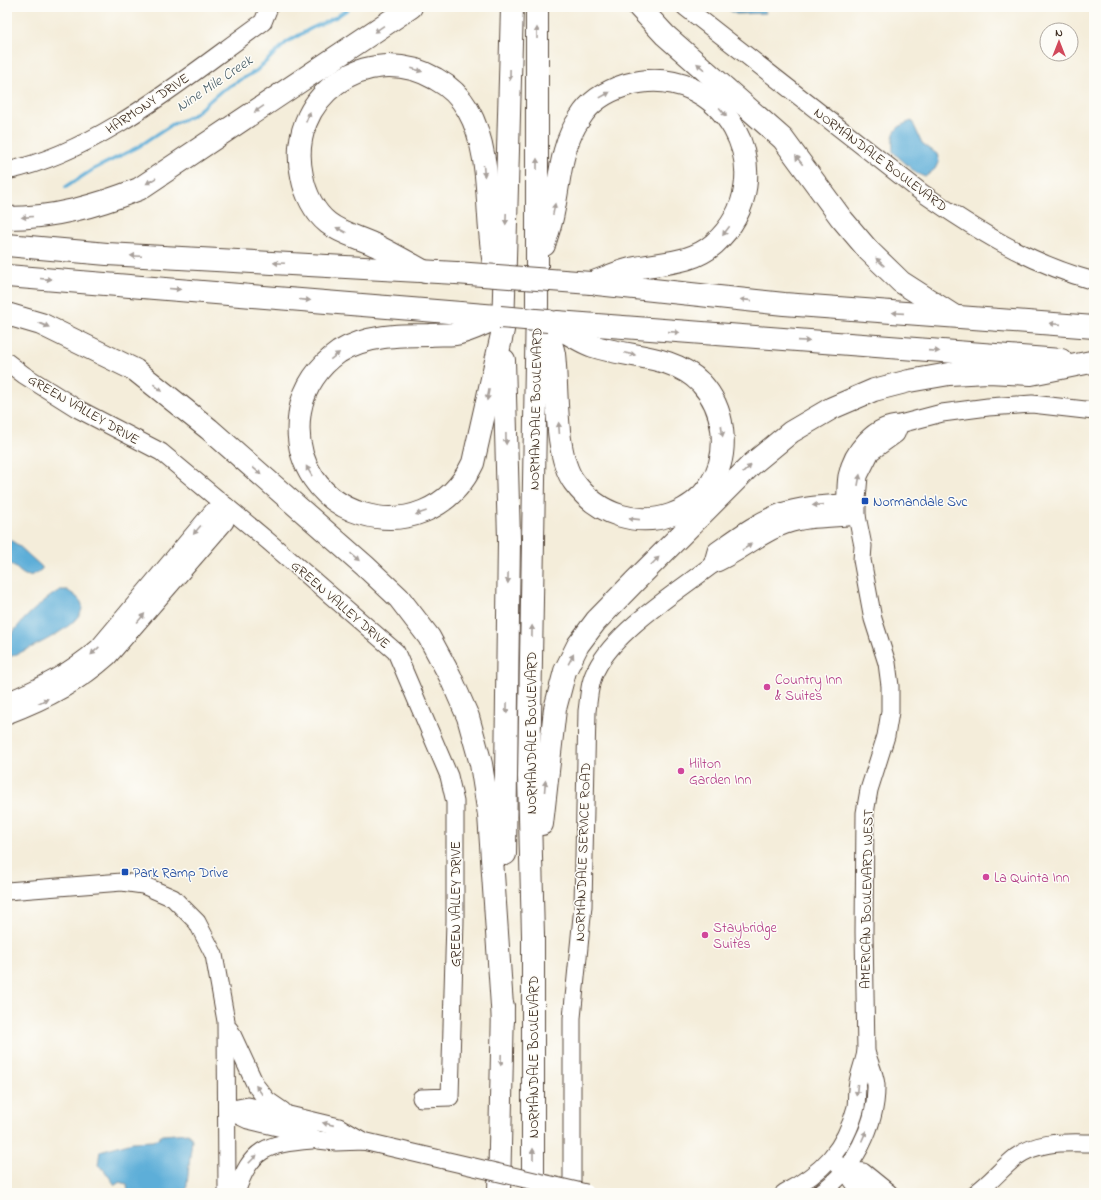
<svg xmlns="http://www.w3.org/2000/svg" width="1101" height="1200" font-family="'Indie Flower',sans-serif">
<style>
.water{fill:#5daed8;stroke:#4c6c7b}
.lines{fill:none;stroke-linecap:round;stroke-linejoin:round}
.stream{stroke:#5daed8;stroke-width:3.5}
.minor-casing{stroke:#57473a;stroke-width:19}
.highway-casing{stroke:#57473a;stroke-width:24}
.minor{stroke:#fff;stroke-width:17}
.highway{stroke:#fff;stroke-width:22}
.minor-bridge-casing{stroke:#57473a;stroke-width:19;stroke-linecap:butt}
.highway-bridge-casing{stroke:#57473a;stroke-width:24;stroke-linecap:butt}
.minor-bridge{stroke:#fff;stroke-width:17}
.highway-bridge{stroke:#fff;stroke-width:22}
.oneway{fill:#a79f9a}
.transit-dot{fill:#1a4fb4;stroke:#fdfcf7;stroke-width:1.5}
.hotel-dot{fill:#d1479c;stroke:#fdfcf7;stroke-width:1.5}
.labels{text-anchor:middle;stroke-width:3;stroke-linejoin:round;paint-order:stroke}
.street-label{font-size:14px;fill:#3b2a1e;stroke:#fdfcf7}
.transit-label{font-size:14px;fill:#164399;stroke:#fdfcf7;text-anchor:start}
.hotel-label{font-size:14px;fill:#b23c85;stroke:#fdfcf7;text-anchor:start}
.water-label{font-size:15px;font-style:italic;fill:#495f68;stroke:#fdfcf7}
</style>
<rect width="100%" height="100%" fill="#fdfcf7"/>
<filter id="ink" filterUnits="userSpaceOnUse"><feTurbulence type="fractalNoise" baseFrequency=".025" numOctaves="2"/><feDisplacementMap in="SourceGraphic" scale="8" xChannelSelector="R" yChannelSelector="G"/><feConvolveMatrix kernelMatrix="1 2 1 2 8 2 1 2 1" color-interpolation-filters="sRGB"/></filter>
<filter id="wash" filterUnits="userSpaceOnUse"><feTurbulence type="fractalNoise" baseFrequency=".012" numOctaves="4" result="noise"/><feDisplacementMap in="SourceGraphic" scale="16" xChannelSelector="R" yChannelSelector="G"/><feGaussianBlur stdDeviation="0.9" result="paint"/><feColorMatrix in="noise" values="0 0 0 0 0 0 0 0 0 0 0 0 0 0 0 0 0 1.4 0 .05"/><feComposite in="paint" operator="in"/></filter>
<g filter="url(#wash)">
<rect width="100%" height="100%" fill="#f4edda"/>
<g class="water">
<path d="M724 7H764L766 13 736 14Z"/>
<path d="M912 121 922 143 937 154 939 161 935 169 925 177 916 173 893 152C892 133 893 127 912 121Z"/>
<path d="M7 538 18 545 42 567V569C23 584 23 570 7 562Z"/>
<path d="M60 590H67C71 593 78 597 81 602 92 623 22 652 7 658 7 653 6 646 7 642 15 625 44 599 60 590Z"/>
<path d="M188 1133 192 1139 186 1193H128L127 1184 120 1182 115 1185 104 1170 98 1165 100 1151 132 1142 153 1141 163 1135Z"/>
</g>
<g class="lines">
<path class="stream" d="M66 187 92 170 138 147 173 124 192 116 221 91 256 71 287 42 310 29 336 17 351 7"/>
</g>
</g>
<g filter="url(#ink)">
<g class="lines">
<defs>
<g id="minor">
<path d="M685 7 921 192C976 230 1028 263 1094 281"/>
<path d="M7 171C100 151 186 77 263 22L269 7"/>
<path d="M7 362 24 375 78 409 161 452 268 541 396 652 449 776 455 802V921L450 1097 421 1098"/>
<path d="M846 516C846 502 845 489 847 476 852 451 874 424 900 424L942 413 988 407 1032 404 1094 411"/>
<path d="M712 565 716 551C736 537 757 521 779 513 803 504 831 504 856 502"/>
<path d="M7 701C41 687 70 672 98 648L213 511 227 507"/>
<path d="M7 715C45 701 78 684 108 657L225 522 227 507"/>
<path d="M7 891 122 882 143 885 173 898 197 922 214 955 226 1021 227 1193"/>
<path d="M230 1030 256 1086 267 1100 283 1111"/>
<path d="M227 1110 248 1120 303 1133 318 1140 336 1142 363 1141 444 1160"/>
<path d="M227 1110 248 1106 289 1115 339 1127 363 1141"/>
<path d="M839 1165 845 1170 855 1184 866 1193"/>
<path d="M845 1170 863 1172 889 1193"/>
<path d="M236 1193C251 1148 266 1144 312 1140"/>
<path d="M572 1193V1018L583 906 587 711C589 698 589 682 596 670 616 630 677 592 712 565 739 555 759 534 786 525 808 517 834 519 857 516"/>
<path d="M784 1193C822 1173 845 1150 856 1107 857 1099 856 1090 858 1082 860 1072 864 1062 866 1052"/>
<path d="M820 1193C853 1171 877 1125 876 1085 875 1074 869 1062 866 1052L864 932 865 813 869 790 886 736 890 712V686L887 663 873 619 862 560 863 546 857 516V499L859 476 871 452 896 434 900 424"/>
<path d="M976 1193C991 1182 1002 1168 1016 1157 1039 1140 1067 1143 1094 1143"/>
</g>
<g id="highway">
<path d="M639 7 665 35 783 139 841 218 869 251 901 282 954 316"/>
<path d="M7 218C54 218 96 206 139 189L411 7"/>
<path d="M7 245 107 254 456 273"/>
<path d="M544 245C547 235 551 224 553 213 560 181 560 146 580 118 590 101 607 91 626 85 722 57 789 176 714 244 690 265 660 262 631 269 618 272 605 278 591 283"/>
<path d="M425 272C409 263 393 254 377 246 361 238 342 234 328 223 314 212 305 193 302 176 285 98 366 39 436 79 449 86 460 96 468 110 494 155 484 219 495 269"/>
<path d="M7 276 497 316"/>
<path d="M597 284 784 304 1094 327"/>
<path d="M7 314 41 324 135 370 209 429 365 566 399 598 429 637 450 676 468 717 481 764 489 815 503 1021"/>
<path d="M500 317C486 322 470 332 455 334 447 335 438 334 430 335 400 335 366 335 339 352 319 366 304 387 300 411 283 518 426 561 473 463L503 330 512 7"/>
<path d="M542 320C546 331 552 343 554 354 558 388 554 455 574 482 625 552 733 517 722 429 720 413 713 396 701 383 673 354 628 358 593 346 578 341 562 329 548 321"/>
<path d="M557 322 1061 360"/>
<path d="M504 360 509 539 505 854"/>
<path d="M542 824 555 709 565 671 578 645 596 621 635 581 751 465 791 432 832 408 874 390 909 381 949 374 988 372 1031 374 1091 362"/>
<path d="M499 1193 503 1006"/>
<path d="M533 1193V936L529 777 537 304V7"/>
</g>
</defs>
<use href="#minor" class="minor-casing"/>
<use href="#highway" class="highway-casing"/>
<use href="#minor" class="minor"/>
<use href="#highway" class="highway"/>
<defs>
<path id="minor-bridge" d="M444 1160 586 1193"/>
<g id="highway-bridge">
<path d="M456 273 591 283"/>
<path d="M500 317 548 321"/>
</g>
</defs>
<use href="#minor-bridge" class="minor-bridge-casing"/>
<use href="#highway-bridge" class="highway-bridge-casing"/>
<use href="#minor-bridge" class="minor-bridge"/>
<use href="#highway-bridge" class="highway-bridge"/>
</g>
<defs><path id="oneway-solid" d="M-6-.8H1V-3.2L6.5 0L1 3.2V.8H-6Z"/></defs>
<g class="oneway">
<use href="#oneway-solid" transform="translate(379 29) rotate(146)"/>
<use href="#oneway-solid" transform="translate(537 33) rotate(-90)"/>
<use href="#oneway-solid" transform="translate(701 67) rotate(-139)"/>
<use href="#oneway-solid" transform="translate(417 70) rotate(18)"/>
<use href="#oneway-solid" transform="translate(510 75) rotate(91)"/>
<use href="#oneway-solid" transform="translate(605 95) rotate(-29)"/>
<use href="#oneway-solid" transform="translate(259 109) rotate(146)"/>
<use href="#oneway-solid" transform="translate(723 112) rotate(50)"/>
<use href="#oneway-solid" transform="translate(308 117) rotate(-68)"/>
<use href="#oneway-solid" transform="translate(799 160) rotate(-128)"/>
<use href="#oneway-solid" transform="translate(537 164) rotate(-90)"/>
<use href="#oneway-solid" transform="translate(484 171) rotate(85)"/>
<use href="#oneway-solid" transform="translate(151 181) rotate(149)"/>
<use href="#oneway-solid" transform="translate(554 209) rotate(-79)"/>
<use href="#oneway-solid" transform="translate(27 217) rotate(175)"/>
<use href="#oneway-solid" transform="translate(506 219) rotate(92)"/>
<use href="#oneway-solid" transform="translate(341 230) rotate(-152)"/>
<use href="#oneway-solid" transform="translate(726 231) rotate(127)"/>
<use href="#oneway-solid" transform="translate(136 256) rotate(-177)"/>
<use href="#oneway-solid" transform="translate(880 262) rotate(-137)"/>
<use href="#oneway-solid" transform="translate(279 263) rotate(-177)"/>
<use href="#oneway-solid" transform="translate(46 279) rotate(5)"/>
<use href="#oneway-solid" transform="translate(175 289) rotate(5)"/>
<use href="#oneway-solid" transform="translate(305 300) rotate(5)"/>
<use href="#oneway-solid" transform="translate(746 300) rotate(-174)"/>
<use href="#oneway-solid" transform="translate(898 313) rotate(-176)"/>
<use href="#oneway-solid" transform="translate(1055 324) rotate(-176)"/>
<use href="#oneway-solid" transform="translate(44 325) rotate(23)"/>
<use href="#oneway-solid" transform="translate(674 332) rotate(4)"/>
<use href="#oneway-solid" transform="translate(804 341) rotate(4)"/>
<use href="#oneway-solid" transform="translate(934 351) rotate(4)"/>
<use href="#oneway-solid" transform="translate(630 354) rotate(12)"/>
<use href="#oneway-solid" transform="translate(335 356) rotate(-38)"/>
<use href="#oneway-solid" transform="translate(158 388) rotate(39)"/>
<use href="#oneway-solid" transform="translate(488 395) rotate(101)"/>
<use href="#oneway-solid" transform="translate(559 428) rotate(-94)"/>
<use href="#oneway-solid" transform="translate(722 431) rotate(83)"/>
<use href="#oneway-solid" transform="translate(506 439) rotate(89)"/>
<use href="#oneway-solid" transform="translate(747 469) rotate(-44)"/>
<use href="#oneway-solid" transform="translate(257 471) rotate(41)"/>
<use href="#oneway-solid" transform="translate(309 471) rotate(-120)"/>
<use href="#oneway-solid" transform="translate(859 480) rotate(-80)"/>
<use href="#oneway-solid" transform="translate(818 505) rotate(175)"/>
<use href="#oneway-solid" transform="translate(421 513) rotate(161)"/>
<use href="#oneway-solid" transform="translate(634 519) rotate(-174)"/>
<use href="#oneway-solid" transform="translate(197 530) rotate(130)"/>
<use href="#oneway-solid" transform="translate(747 547) rotate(-33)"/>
<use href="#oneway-solid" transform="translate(355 557) rotate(41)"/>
<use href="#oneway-solid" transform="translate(655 561) rotate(-45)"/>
<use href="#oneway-solid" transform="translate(508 578) rotate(91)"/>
<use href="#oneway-solid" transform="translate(141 618) rotate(-49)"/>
<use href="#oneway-solid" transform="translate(532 631) rotate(-89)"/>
<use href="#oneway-solid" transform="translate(95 651) rotate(137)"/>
<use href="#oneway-solid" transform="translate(571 659) rotate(-62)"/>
<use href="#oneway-solid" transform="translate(43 701) rotate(-26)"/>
<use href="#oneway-solid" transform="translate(507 708) rotate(91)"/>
<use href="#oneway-solid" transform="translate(545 786) rotate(-85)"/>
<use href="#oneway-solid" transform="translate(501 1060) rotate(92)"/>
<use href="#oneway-solid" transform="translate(259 1090) rotate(-126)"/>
<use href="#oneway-solid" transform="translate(857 1090) rotate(95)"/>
<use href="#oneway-solid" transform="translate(328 1124) rotate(-167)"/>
<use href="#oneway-solid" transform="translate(864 1136) rotate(-66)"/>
<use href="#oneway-solid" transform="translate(533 1154) rotate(-90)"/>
<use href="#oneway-solid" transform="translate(253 1159) rotate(-45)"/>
</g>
</g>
<g class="transit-dot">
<rect x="861" y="497" width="8" height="8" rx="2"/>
<rect x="121" y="868" width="8" height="8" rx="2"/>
</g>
<g class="hotel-dot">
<circle cx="767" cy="687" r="4"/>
<circle cx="681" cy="771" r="4"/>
<circle cx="986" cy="877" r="4"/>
<circle cx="705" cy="935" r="4"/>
</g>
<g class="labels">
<g class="street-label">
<text transform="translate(147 103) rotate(-34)" y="5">HARMONY DRIVE</text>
<text transform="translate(881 159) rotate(37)" y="5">NORMANDALE BOULEVARD</text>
<text transform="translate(84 409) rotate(30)" y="5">GREEN VALLEY DRIVE</text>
<text transform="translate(535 409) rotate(-89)" y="5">NORMANDALE BOULEVARD</text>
<text transform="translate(341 604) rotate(41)" y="5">GREEN VALLEY DRIVE</text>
<text transform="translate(531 733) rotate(-90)" y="5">NORMANDALE BOULEVARD</text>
<text transform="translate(582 852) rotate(-88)" y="5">NORMANDALE SERVICE ROAD</text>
<text transform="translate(866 899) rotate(-89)" y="5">AMERICAN BOULEVARD WEST</text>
<text transform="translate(455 904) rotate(-90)" y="5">GREEN VALLEY DRIVE</text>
<text transform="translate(533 1057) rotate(-90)" y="5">NORMANDALE BOULEVARD</text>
</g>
<g class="transit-label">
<text x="873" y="506">Normandale Svc</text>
<text x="133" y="877">Park Ramp Drive</text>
</g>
<g class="hotel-label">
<text x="775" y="684">Country Inn<tspan x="775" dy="16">&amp; Suites</tspan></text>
<text x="689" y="768">Hilton<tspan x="689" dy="16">Garden Inn</tspan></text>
<text x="994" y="882">La Quinta Inn</text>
<text x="713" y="932">Staybridge<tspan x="713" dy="16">Suites</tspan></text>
</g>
<g class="water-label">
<text transform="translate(214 83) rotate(-34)" y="5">Nine Mile Creek</text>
</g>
</g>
<rect width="1101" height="1200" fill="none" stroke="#fdfcf7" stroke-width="24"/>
<g transform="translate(1059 42)"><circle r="19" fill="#fdfcf7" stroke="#afa8a0"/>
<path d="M0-3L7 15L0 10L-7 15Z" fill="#d1495b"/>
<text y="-6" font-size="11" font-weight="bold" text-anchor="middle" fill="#3b2a1e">N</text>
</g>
</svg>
